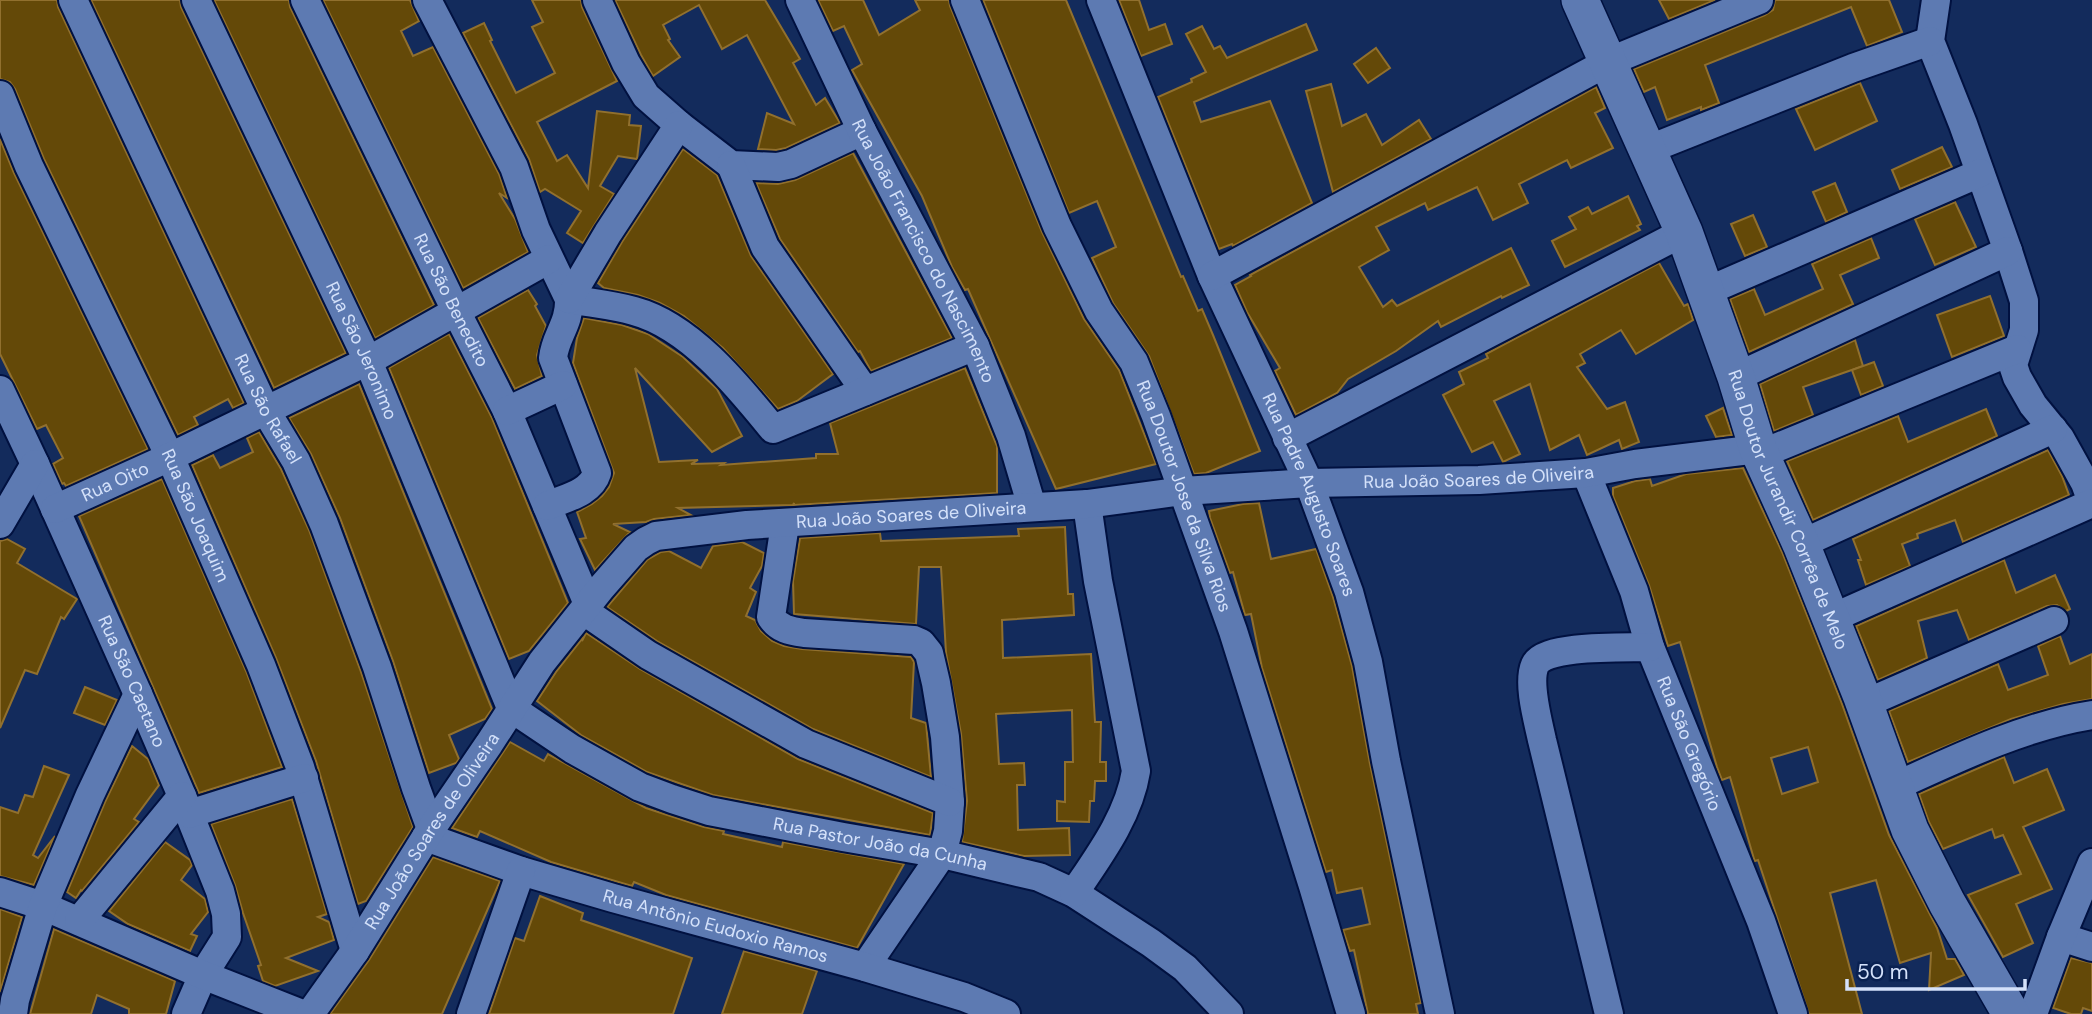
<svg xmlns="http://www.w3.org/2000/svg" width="2092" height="1014" font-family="'DM Sans',sans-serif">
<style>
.building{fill:#644908;stroke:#91702e;stroke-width:2;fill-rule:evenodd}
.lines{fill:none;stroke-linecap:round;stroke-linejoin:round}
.minor-casing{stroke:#011140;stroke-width:32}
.tertiary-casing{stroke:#011140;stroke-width:40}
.minor{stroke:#5d7ab2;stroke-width:28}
.tertiary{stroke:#5d7ab2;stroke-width:37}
.labels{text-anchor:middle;stroke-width:5;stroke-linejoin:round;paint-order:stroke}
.street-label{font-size:18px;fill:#d4e1fa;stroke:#0a2151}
</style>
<rect width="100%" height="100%" fill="#132b5c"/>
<g class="building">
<path d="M0 0H57L58 7 244 403 233 408 228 399 194 417 198 425 178 435 44 159 15 89 10 82 0 79Z"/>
<path d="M91 0H180L181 7 346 353 274 388Z"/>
<path d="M214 0H289L290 7 434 305 375 338Z"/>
<path d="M323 0H410L419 21 401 31 413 56 433 47 499 174 507 198 499 193 515 219 528 252 463 288Z"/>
<path d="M532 0H581L582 7 617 81 537 122 557 161 567 155 588 188 597 111 630 115 629 125 641 126 637 159 618 156 600 186 614 194 583 243 567 233 581 211 545 189 540 192 529 159 463 33 484 23 492 40 490 41 516 93 555 73 532 27 543 22Z"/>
<path d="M615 0H765L800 59 793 63 816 105 825 98 840 123 786 148 776 150 758 149 767 113 794 124 747 35 722 49 699 5 663 25 670 39 668 40 680 57 653 76 641 55Z"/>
<path d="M818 0H863L879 35 920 10 915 0H949L950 6 1042 232 1084 319 1119 370 1156 464 1056 489 968 289 965 290 952 267 922 196 852 70 862 64 844 26 833 31Z"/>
<path d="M983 0H1066L1181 277 1183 276 1198 311 1202 309 1213 335 1260 451 1206 473 1194 474 1149 356 1113 303 1092 258 1116 247 1097 201 1069 213Z"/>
<path d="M1119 0H1139L1149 30 1165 24 1172 44 1141 56Z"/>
<path d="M1659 0H1715L1669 19Z"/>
<path d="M1775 0H1889L1902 32 1867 46 1851 7 1705 65 1719 103 1701 110V107L1667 120 1655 87 1644 92 1634 69 1765 15 1773 10Z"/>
<path d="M1306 24 1317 50 1194 102 1201 122 1270 101 1312 203 1233 246 1232 244 1219 249 1158 97 1192 82 1191 79 1206 72 1186 34 1202 26 1214 49 1220 46 1227 58Z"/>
<path d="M1376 48 1390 68 1368 83 1354 64Z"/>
<path d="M1860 83 1877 121 1815 150 1796 109Z"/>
<path d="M1331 84 1342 126 1366 114 1382 145 1419 120 1431 139 1333 192 1306 91Z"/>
<path d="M1596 87 1605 108 1595 113 1613 148 1571 168 1567 160 1519 184 1528 203 1493 220 1477 187 1428 210 1425 203 1376 227 1389 250 1359 267 1383 307 1392 300 1397 306 1511 248 1529 285 1502 298 1501 296 1441 327 1438 321 1396 351 1348 379 1337 393 1296 415 1275 371 1280 368 1247 312 1235 285 1251 276 1250 275Z"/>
<path d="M0 139 14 173 148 449 66 486 64 483 62 484 53 464 63 458 46 425 37 429 0 354Z"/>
<path d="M1942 147 1952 167 1900 189 1892 170Z"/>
<path d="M683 149 717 175 751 256 833 374 797 401 778 409 723 348 684 316 660 303 638 295 604 288 598 283 622 242Z"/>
<path d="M853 153 952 338 871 371 860 351 858 352 780 239 756 183 778 184 795 180Z"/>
<path d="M1835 183 1847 212 1826 222 1813 192Z"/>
<path d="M1628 196 1641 224 1637 226 1640 230 1565 267 1552 241 1576 229 1569 217 1588 207 1592 214Z"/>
<path d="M1955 202 1976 247 1935 265 1915 219Z"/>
<path d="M1753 215 1767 247 1745 256 1731 224Z"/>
<path d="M1871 238 1879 258 1840 275 1853 304 1749 352 1730 299 1754 289 1765 315 1823 289 1812 264Z"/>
<path d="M1659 263 1684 306 1688 304 1693 320 1636 354 1621 330 1580 354 1585 363 1577 367 1607 409 1625 402 1639 442 1622 449 1619 440 1587 455 1579 435 1550 450 1530 384 1494 401 1520 454 1503 462 1493 442 1472 452 1443 395 1464 384 1459 372 1488 358 1486 354Z"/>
<path d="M528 290 537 304 535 306 546 326 537 355 542 376 515 389 478 318Z"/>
<path d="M1990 296 2004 336 1952 357 1937 315Z"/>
<path d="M584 318 622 325 648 334 683 357 717 389 742 436 712 452 635 368 659 462 698 460 691 464 724 463 721 465 816 458V454H838L830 423 965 368 997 446V493L794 505V503L793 505 678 508 691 515 654 519 646 522 613 524 630 532 595 570 580 539 586 538 577 512 592 504 602 496 609 487 614 473 573 363 577 338Z"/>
<path d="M449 334 492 418 568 603 529 651 509 659 389 368Z"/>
<path d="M1855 340 1863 366 1803 387 1813 415 1774 431 1760 384Z"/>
<path d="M1874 362 1883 386 1861 395 1852 370Z"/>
<path d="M359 384 492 709 485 719 449 735 459 759 456 763 429 773 393 661 340 518 311 454 289 418Z"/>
<path d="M1723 408 1732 435 1716 437 1706 416Z"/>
<path d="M1986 409 1997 436 1813 520 1787 461 1898 416 1908 442Z"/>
<path d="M259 432 281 469 309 530 361 672 413 827 366 901 358 904 316 761 276 658 192 465 213 455 220 468 253 452 247 438Z"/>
<path d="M2048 450 2062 476 2069 495 1963 542 1955 520 1917 534 1918 538 1902 544 1910 566 1866 585 1858 560H1861L1853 539Z"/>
<path d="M1743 468 1782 552 1842 704 1889 835 1937 928 1947 959H1955L1964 975 1929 990 1931 953 1900 963 1876 880 1830 893 1862 1014H1809L1758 860 1755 861 1754 859 1730 777 1722 780 1717 767 1680 642 1668 646 1649 585 1613 496V488L1635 481 1650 479 1652 486 1686 474ZM1808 747 1818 782 1782 794 1771 758Z"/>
<path d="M162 479 246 671 282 767 199 793 79 516Z"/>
<path d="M1259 503 1271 559 1316 549 1333 597 1352 666 1370 764 1421 1003 1416 1004 1418 1014H1368L1354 950 1350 951 1343 930 1370 924 1362 888 1337 893 1332 870 1326 872 1262 668 1251 614 1245 615 1233 572 1230 573 1210 518 1209 511 1243 504Z"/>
<path d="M1065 527 1068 594H1073L1074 615 1002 620 1003 658 1091 654 1095 722H1101L1100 762H1106V781H1095L1094 801H1090L1089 822 1057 821V801L1065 802V762H1073L1072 710 996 714 999 764 1024 763 1025 785H1017L1018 830 1069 828 1070 855 1024 856 962 842 967 801 961 734 946 653 941 567H919L916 624 794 614 793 581 800 538 880 533 881 541 1019 536 1018 529Z"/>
<path d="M7 539 25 549 17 563 77 599 64 619 61 617 37 674 25 670 0 728V541Z"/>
<path d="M742 542 764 553 762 566 750 588 756 592 746 616 755 620 761 631 772 641 784 646 802 649 911 657 914 662 911 718 926 723 931 777 813 729 657 641 607 607 647 560 661 552 669 551 701 568 713 546Z"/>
<path d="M2004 560 2016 593 2055 575 2070 609 2066 611 2057 605 2047 606 1969 640 1957 610 1918 621 1927 658 1878 680 1856 626Z"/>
<path d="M586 633 640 669 798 759 933 813 930 835 713 795 647 772 581 735 537 701 556 672 582 639V641Z"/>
<path d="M2060 636 2070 664 2092 654V699L2063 704 2011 719 1908 762 1889 711 1998 664 2008 690 2048 675 2038 646Z"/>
<path d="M85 687 117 700 105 725 74 713Z"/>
<path d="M510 742 544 761 548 754 646 808 704 827 724 831 723 834 782 847 783 842 904 864 857 948 666 895 634 882 632 886 551 862 480 831 477 837 452 828Z"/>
<path d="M132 746 148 759 159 785 134 819 139 822 82 891 81 890 76 898 67 892 105 802Z"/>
<path d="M2004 757 2014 783 2047 769 2064 810 2023 827 2052 889 2016 904 2033 943 2003 957 1968 895 2021 874 2003 835 1995 838 1992 829 1943 849 1929 822 1919 794Z"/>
<path d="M44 766 69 775 33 855 38 858 55 836 34 885 0 876V807L18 813 25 795 33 797Z"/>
<path d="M292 799 327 914 318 917 329 922 334 940 286 958 318 971 275 986 263 981 258 966 261 965 243 913 235 885 211 824Z"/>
<path d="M165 842 190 860 192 865 181 880 205 899 208 912 191 934 197 936 190 951 128 924 109 911Z"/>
<path d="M433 857 500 881 442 1014H330L369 960Z"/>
<path d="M540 896 583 913 581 920 692 958 673 1014H489L515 938 524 941Z"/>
<path d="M0 909 22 917 0 992Z"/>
<path d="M54 929 175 981 166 1014H129V1009L97 995 91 1014H30Z"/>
<path d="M744 951 817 971 802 1014H722Z"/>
<path d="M2071 958 2092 963V1011L2083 1008 2081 1014H2071L2053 1008Z"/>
</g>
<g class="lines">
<defs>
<g id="minor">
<path id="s1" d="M73 0 266 411 296 461 324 524 377 667 416 788 431 829"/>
<path id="s2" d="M196 0 368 361 511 708 572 749 640 787 672 799 709 811 843 837 942 854 1039 877 1074 893 1151 943 1185 968 1229 1014"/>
<path id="s3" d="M305 0 456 311 507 411 588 604"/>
<path d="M427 0 514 167 536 230 569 299C570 324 555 336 553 358L597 473C591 493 565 498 547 506"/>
<path d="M597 0 626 63 646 96 679 125 731 165 778 167 791 164 862 131"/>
<path id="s4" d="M800 0 862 131 975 346 1011 436 1032 507"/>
<path id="s5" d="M965 0 1057 226 1099 311 1134 362 1156 416 1233 631 1313 886 1351 1014"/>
<path id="s6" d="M1101 0 1212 276 1309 483 1349 592 1368 662 1386 761 1440 1014"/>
<path d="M1936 0 1930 41 1963 124 2008 251 2024 301V330L2013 365 2017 377 2033 405 2060 438 2085 483 2092 502"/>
<path id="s7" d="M0 95 29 166 170 457 261 665 300 767 355 951"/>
<path d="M1647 150 1853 68 1930 41"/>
<path d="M731 165 765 247 865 391"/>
<path d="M1212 276 1608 62 1759 0"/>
<path d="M1705 292 1980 173"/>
<path d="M569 299C590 303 613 305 634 311 690 326 738 386 773 429L975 346"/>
<path d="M569 299 608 233 679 125"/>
<path d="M1736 377 2008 251"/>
<path id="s8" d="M0 390 35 464 138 694 182 796 220 891 226 914 227 937 203 975 186 1014"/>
<path d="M507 411 563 385"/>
<path d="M1287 438 1684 232"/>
<path d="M1761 454 2017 349"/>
<path id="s9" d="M1586 473 1634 591 1650 647 1761 921 1793 1014"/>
<path id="s10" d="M55 509 170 457 368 361 549 259"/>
<path d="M0 524 35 464"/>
<path d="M785 524 771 617C779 629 790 631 804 633L914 640 921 643 929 653 936 683 945 737 950 802 948 831 942 854 865 967"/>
<path d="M1801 544 2053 429"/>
<path d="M584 611 648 655 806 744 950 802"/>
<path d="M1830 619 2092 503"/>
<path d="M1864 704 2054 621"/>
<path d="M1894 787C1955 759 2026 725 2092 715"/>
<path d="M189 814 304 778"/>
<path id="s11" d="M426 837 521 871 613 898 865 967 964 997 1006 1014"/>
<path d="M0 892 43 906 203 975 302 1014"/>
<path d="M1074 893C1099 856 1129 816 1136 771L1098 581 1087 504"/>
<path d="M79 921 182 796"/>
<path d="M2061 937 2092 947"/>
<path d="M13 1014 15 1000 43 906 90 795 138 694"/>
<path id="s12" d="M310 1014 355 951 431 829 489 744 542 662 601 588 636 548 646 541 656 536 747 525 1087 504 1183 491 1309 483 1479 480 1586 473 1635 464 1758 449"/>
<path d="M471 1014 521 871"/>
<path d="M1609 1014 1542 740C1538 721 1527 683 1535 665 1544 644 1628 648 1650 647"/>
<path d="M2033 1014 2061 937 2092 863"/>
</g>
<g id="tertiary">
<path id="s13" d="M1580 0 1684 232 1736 377 1758 449 1801 544 1862 697 1910 830 1947 903 2011 1014"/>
</g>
</defs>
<use href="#minor" class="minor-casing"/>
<use href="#tertiary" class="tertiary-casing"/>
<use href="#minor" class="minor"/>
<use href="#tertiary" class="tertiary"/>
</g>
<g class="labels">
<g class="street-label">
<text dy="6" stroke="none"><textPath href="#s4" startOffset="280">Rua João Francisco do Nascimento</textPath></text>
<text dy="6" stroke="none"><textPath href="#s3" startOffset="334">Rua São Benedito</textPath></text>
<text dy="6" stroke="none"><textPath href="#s2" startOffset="388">Rua São Jeronimo</textPath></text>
<text dy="6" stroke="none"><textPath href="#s1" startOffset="453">Rua São Rafael</textPath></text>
<text dy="6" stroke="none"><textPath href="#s12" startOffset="1418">Rua João Soares de Oliveira</textPath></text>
<text dy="6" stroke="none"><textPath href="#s10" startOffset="66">Rua Oito</textPath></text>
<text dy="6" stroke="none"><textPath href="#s6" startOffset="537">Rua Padre Augusto Soares</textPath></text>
<text dy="6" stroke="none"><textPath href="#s5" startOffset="544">Rua Doutor Jose da Silva Rios</textPath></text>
<text dy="6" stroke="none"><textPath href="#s13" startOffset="551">Rua Doutor Jurandir Corrêa de Melo</textPath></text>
<text dy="6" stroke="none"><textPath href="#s12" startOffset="849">Rua João Soares de Oliveira</textPath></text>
<text dy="6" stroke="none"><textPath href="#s7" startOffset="464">Rua São Joaquim</textPath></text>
<text dy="6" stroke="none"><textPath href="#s8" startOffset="320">Rua São Caetano</textPath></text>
<text dy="6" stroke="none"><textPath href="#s9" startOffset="290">Rua São Gregório</textPath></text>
<text dy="6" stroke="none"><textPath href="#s12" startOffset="220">Rua João Soares de Oliveira</textPath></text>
<text dy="6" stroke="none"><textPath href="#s2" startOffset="1174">Rua Pastor João da Cunha</textPath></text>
<text dy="6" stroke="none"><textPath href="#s11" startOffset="303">Rua Antônio Eudoxio Ramos</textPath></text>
</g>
</g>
<path d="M1847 979v10h178v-10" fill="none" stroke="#d4e1fa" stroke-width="3.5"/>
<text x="1857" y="979" font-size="21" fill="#d4e1fa" stroke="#0a2151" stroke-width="5" paint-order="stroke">50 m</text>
</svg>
